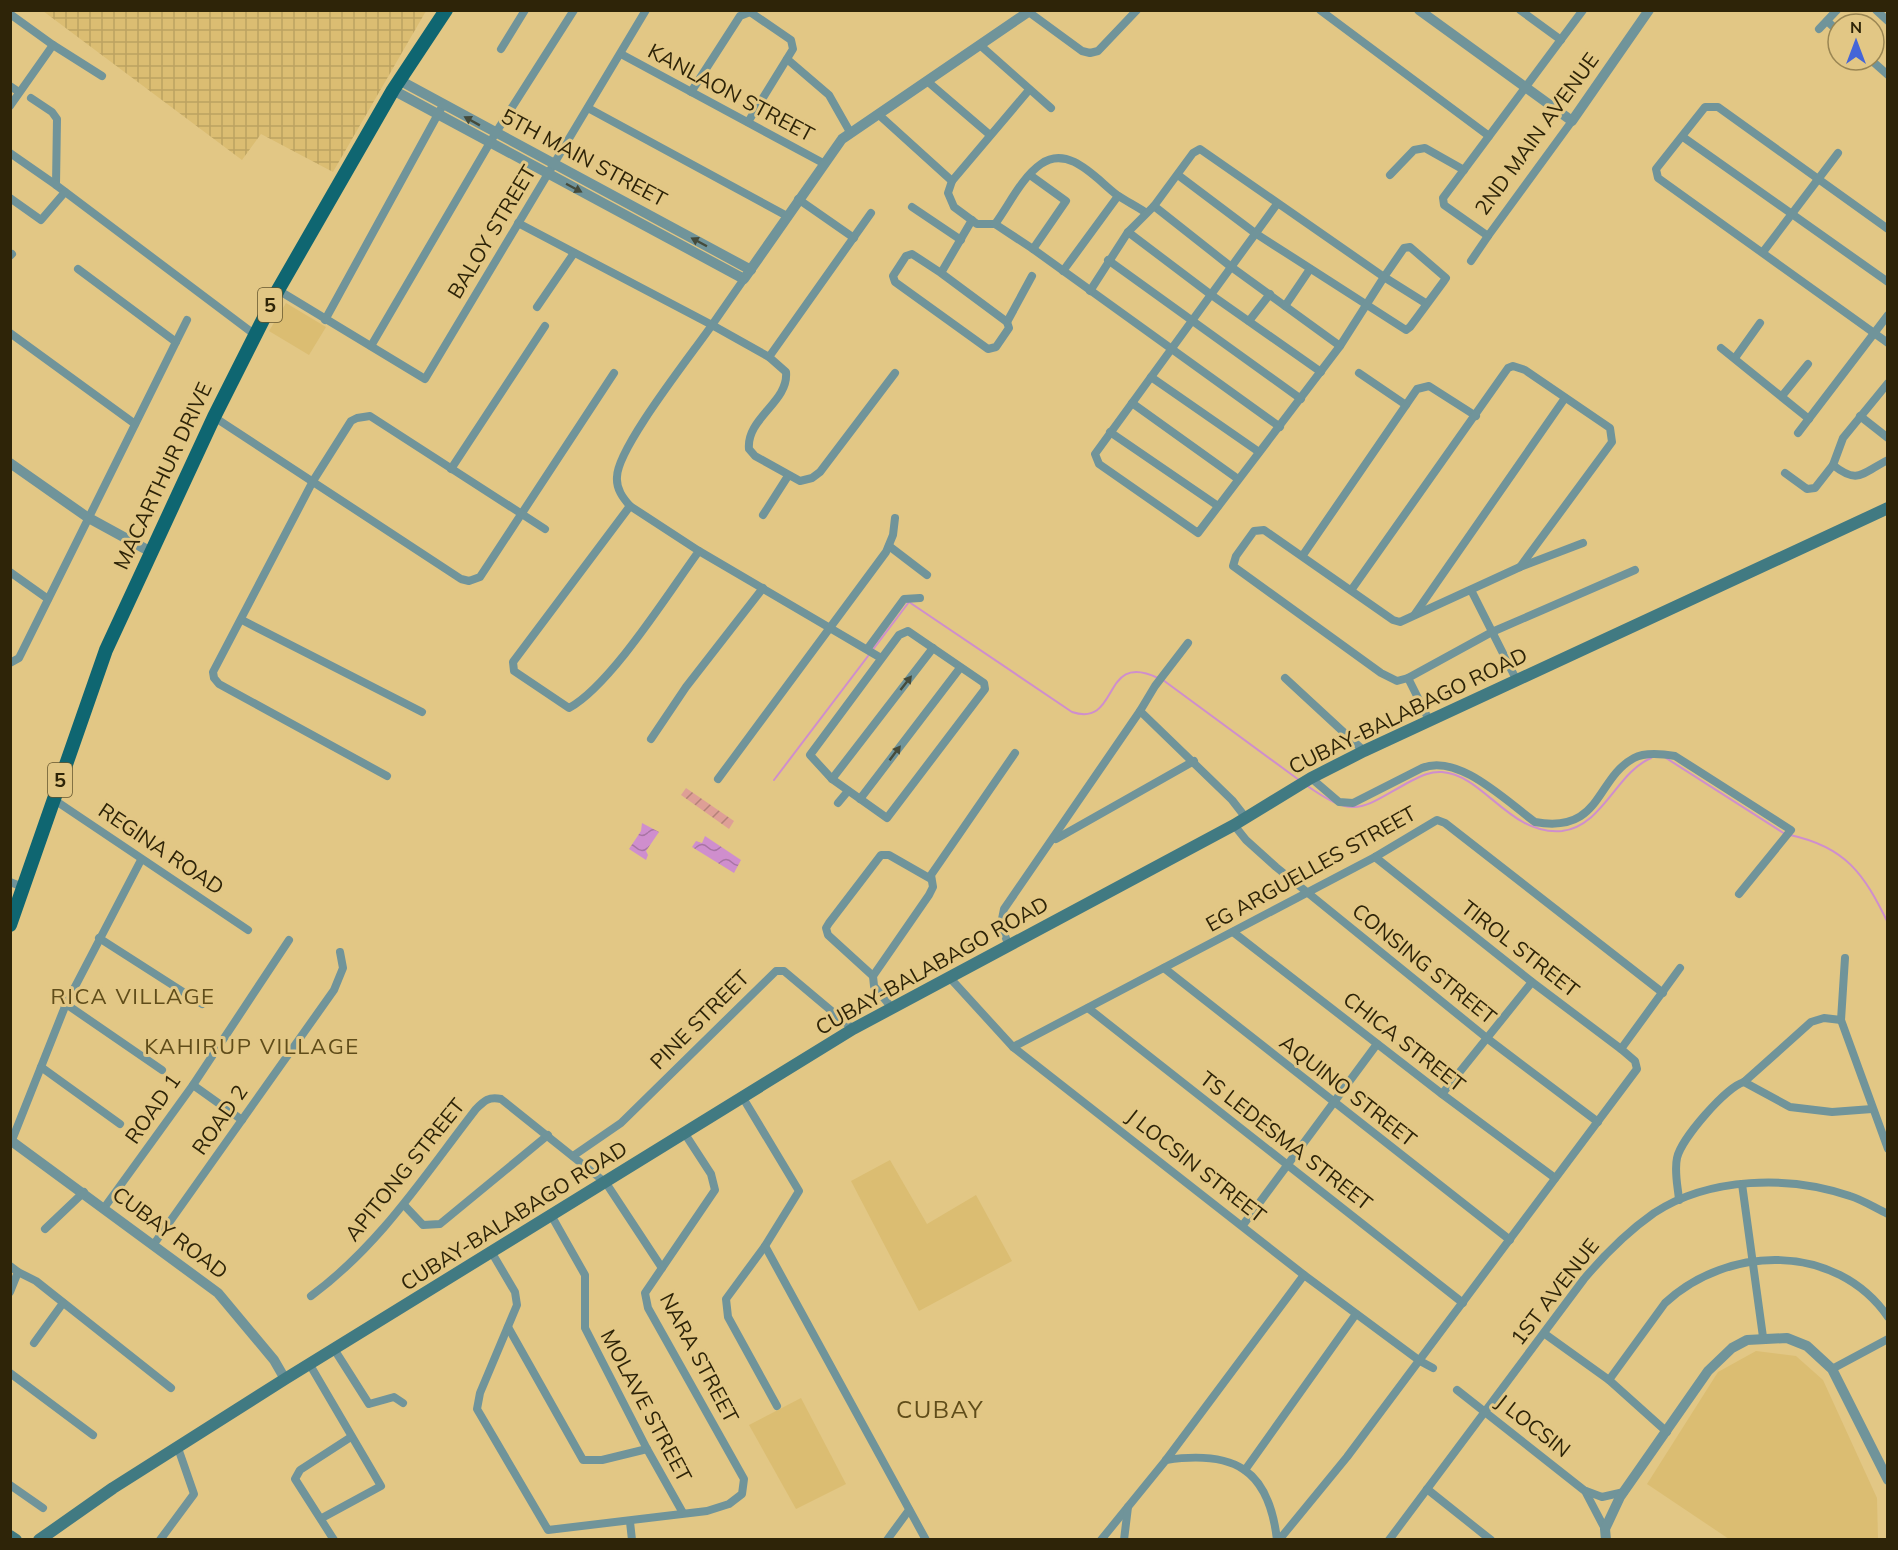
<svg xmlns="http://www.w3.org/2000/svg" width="1898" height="1550" font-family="Mulish,sans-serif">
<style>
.built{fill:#dbbd72}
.industrial{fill:url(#industrial-grid)}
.garden{fill:url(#garden-furrows)}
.water{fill:url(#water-waves)}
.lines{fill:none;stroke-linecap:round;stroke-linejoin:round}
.stream{stroke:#cf8ecd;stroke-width:2}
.minor{stroke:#70949a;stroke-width:8}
.tertiary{stroke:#70949a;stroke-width:10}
.secondary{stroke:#417a82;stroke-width:12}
.primary{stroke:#0f6671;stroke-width:14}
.oneway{fill:#454b3b}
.labels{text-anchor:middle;stroke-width:6;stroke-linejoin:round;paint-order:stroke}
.shield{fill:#e2c785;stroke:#64552e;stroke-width:1.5}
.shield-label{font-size:20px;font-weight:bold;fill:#2e2408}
.street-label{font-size:21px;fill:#2e2408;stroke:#e2c785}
.neighbourhood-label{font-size:22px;letter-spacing:1.5px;fill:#604d1a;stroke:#e2c785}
.quarter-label{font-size:24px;letter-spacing:1.5px;fill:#604d1a;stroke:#e2c785}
</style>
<defs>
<pattern id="industrial-grid" width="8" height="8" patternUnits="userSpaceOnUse" patternTransform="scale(1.5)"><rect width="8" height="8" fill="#dbbd72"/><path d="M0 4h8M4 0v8" fill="none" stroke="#bca261"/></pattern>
<pattern id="garden-furrows" width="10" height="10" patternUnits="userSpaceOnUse" patternTransform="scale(1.5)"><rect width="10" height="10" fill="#de9f96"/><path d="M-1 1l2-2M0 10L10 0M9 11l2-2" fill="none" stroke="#b48178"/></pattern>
<pattern id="water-waves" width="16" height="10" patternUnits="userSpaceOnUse" patternTransform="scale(1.5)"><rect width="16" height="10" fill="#cf8ecd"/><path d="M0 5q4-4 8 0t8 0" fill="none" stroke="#a874a4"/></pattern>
</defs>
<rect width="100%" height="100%" fill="#e2c785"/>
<g class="built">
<path d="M286 303 326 327 309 355 269 331Z"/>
<path d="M890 1160 927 1224 976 1195 1012 1261 919 1311 851 1181Z"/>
<path d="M1756 1351 1796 1356 1823 1380 1877 1498 1878 1539H1729L1647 1484 1718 1372Z"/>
<path d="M801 1398 846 1484 796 1509 749 1425Z"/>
</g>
<path class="industrial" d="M43 11H426L333 172 261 134 242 160Z"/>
<path class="garden" d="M686 788 734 821 729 829 681 795Z"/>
<g class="water">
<path d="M642 823 659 832 646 851 648 855 646 860 629 849 641 831Z"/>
<path d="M705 836 741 860 734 873 692 847 696 841 702 843Z"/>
</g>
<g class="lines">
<g class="stream">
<path d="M1163 680 1299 780"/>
<path d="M1666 758 1785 834"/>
<path d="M774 780 909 602 1072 712C1121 728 1100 650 1158 678"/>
<path d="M1306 785C1357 821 1361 808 1411 781 1421 776 1431 771 1442 772 1484 775 1510 836 1562 831 1603 826 1616 773 1651 758"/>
<path d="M1790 835C1846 847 1864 874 1888 923"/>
</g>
<g class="minor">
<path d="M1026 10 1082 51 1090 53 1098 51 1137 10"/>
<path d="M1320 10 1489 136"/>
<path d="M1520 10 1561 40"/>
<path d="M1876 10 1888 21"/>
<path d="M10 14 53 45"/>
<path d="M1827 21 1838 31"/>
<path d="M1819 29 1837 10"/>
<path d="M981 46 1051 108"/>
<path d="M501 49 525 10"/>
<path d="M621 54 823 163"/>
<path d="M787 59 829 95 850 132"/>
<path d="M1871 60 1888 75"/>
<path d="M927 81 990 135"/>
<path d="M10 86 19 92"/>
<path d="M1029 90 952 181 948 193 954 207 977 224H995L1033 249 1280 427"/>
<path d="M691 92 740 16 750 12 791 40 793 49 748 122"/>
<path d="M31 98 52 112 57 119 56 185 254 334"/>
<path d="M10 106 53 45 102 76"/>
<path d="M588 108 787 216"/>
<path d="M878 114 952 181"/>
<path d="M1572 121 1488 236 1444 205 1443 198 1583 10"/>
<path d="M1683 137 1888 282"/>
<path d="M10 153 56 185"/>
<path d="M1030 175 1066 201 1033 249"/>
<path d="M1178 175 1255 233 1406 330 1410 327 1444 281 1446 278 1410 247 1404 248 1384 277 1427 304"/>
<path d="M1390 175 1414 150 1425 148 1464 170"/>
<path d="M10 198 41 220 65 192"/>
<path d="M798 199 854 238"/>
<path d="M1154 206 1230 266 1340 346"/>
<path d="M912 207 961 240"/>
<path d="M518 223 712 325 744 279"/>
<path d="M995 224C1009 205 1022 177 1041 164 1069 144 1097 180 1117 195 1126 201 1136 206 1145 212"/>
<path d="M1888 229 1718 107H1705L1656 169 1658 178 1888 343"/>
<path d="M1128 232 1210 294 1321 372"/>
<path d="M1763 252 1838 153"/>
<path d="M10 256 12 254"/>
<path d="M1108 260 1301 399"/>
<path d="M1471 261 1488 236"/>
<path d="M1063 271 1118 196"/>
<path d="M941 273 1007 322 1009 328 996 347 988 349 895 282 893 276 906 256 912 254 941 273 972 220"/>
<path d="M278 290 425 379 646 10"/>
<path d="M1090 291 1128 232 1154 206 1193 153 1200 149 1384 277 1340 346 1198 533 1099 464 1095 454 1277 204"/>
<path d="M1285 306 1310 269"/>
<path d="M537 307 574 253"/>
<path d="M325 320 443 105"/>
<path d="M1249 321 1270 294"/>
<path d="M1007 322 1032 276"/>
<path d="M10 333 135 424"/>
<path d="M176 342 187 320"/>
<path d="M371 346 495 134 574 10"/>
<path d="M1721 348 1809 419"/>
<path d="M769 357 871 213"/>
<path d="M1735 358 1760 323"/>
<path d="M1359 373 1406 405"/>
<path d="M1151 377 1259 452"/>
<path d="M1782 396 1808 364"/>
<path d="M1132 403 1238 479"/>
<path d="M1860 416 1888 438"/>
<path d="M214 417 461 579 469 581 480 577 614 373"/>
<path d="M1110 432 1218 506"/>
<path d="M1798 433 1888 315"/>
<path d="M1833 465C1858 485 1862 473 1888 460"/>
<path d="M451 469 545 326"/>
<path d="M1785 473 1807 489 1815 488 1833 465 1843 438 1888 383"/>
<path d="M630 506C623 498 616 489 617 477 617 448 692 354 712 325L769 357 786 372C789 402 746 418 749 449L755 456 800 481 812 478 820 472 895 373"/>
<path d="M630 506 699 551C669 592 611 685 569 708L514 671 513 662Z"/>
<path d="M763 515 788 476"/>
<path d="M1583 543 1520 567 1400 622 1393 620 1264 530 1254 531 1236 556 1233 566 1381 673 1397 681 1408 678 1492 632 1635 570"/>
<path d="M889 546 927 575"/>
<path d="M699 551 881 658"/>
<path d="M1303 555 1417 389 1429 386 1476 416"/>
<path d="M10 572 48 599"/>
<path d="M1352 589 1508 368 1513 366 1525 370 1610 428 1612 442 1520 567"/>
<path d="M1471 590 1516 679"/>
<path d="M1415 614 1565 398"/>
<path d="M242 620 422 712"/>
<path d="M908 631 984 683 985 689 887 818 832 779 810 755 899 635Z"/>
<path d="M868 648 904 599 920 598"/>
<path d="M10 663 19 658 176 342 78 269"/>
<path d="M1285 678 1364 751"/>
<path d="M1408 678 1429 720"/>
<path d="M1140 711 1155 686 1188 643"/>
<path d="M651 739 686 687 763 588"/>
<path d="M387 776 219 684 214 678 213 672 313 481 351 421 357 418 370 416 545 529"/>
<path d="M1311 778 1339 802 1353 803 1422 768C1458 753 1506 801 1535 822 1602 834 1595 779 1634 758 1645 752 1663 754 1675 756L1791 830 1739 894"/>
<path d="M718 779 886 552 893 535 895 518"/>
<path d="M832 779 933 648"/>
<path d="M53 799 248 930"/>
<path d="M860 799 960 668"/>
<path d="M838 803 848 791"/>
<path d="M1234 825 1246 840 1276 867 1488 1039 1598 1122"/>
<path d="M1056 839 1194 761"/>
<path d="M10 882 23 887"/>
<path d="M1233 932 1442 1094 1555 1178"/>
<path d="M99 938 202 1004"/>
<path d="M1008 944 1001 924 1004 909 1140 711 1232 800 1246 818"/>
<path d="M1845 958 1841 1020 1888 1149"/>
<path d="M1164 968 1510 1240"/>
<path d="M873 976 828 935 826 928 829 923 881 855H889L931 879"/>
<path d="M950 978 1013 1047 1304 1275 1420 1361 1433 1368"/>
<path d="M66 1004 162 1070"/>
<path d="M891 1007 874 986 873 976 929 895 933 887 931 875 1015 753"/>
<path d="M1088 1008 1463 1303"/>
<path d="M1013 1047 1375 857 1437 820 1445 823 1663 993"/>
<path d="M1621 1049 1680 968"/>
<path d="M41 1067 120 1124"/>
<path d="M1744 1082 1790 1107 1832 1112 1872 1109"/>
<path d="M193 1085 242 1120"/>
<path d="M1442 1094 1532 982"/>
<path d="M743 1098 799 1191 765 1246 726 1299 728 1317 777 1406"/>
<path d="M12 1140 66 1004 141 860"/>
<path d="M573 1156 621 1123 776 971H784L853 1029"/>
<path d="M1742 1184 1763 1337"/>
<path d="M1679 1200C1678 1187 1674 1172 1677 1158 1681 1139 1726 1087 1744 1082L1811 1022 1824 1018 1841 1020"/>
<path d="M405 1206 423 1225 440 1224 548 1135"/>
<path d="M104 1208 193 1085 289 940"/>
<path d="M551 1215 585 1275V1328L647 1449 683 1513"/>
<path d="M1243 1225 1377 1044"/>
<path d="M45 1229 84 1192"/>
<path d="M154 1244 334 990 343 968 340 952"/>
<path d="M765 1246 926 1540"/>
<path d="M10 1266 18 1272 10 1292"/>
<path d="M662 1268 715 1190 711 1174 685 1134"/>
<path d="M18 1272 36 1281 171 1388"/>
<path d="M311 1296C380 1245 424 1176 476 1109 484 1101 489 1096 501 1099L606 1183 662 1268 645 1293 648 1308 744 1479 742 1494 729 1504 707 1511 548 1530 477 1409 480 1393 517 1305 515 1292 492 1253"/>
<path d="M508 1327 583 1460H602L647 1449"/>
<path d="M1545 1334 1609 1380 1667 1432"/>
<path d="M34 1343 63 1303"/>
<path d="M334 1349 369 1404 394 1397 403 1403"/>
<path d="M310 1365 381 1486 322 1518"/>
<path d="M1832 1369 1888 1339"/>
<path d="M10 1373 93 1435"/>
<path d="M1609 1380 1665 1303C1727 1245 1836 1242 1888 1317"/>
<path d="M1457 1390 1585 1491 1605 1529"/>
<path d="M1166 1460C1234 1450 1269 1469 1277 1540"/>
<path d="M1245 1470 1356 1314"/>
<path d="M10 1485 43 1508"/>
<path d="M1427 1489 1491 1540"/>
<path d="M1586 1491 1602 1497 1624 1492"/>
<path d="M630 1522 632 1540"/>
<path d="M160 1540 194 1494 178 1448"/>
<path d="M334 1540 295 1479 300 1470 351 1437"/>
<path d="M887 1540 909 1510"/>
<path d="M1101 1540 1166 1460 1304 1275"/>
<path d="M1124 1540 1128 1507"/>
<path d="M1279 1540 1347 1457 1637 1069 1635 1061 1621 1049 1532 982 1375 857"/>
<path d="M1389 1540 1584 1279C1605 1254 1627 1232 1654 1213 1709 1177 1789 1175 1850 1196 1863 1200 1875 1208 1888 1214"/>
</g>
<g class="tertiary">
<path d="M1419 10 1572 121 1649 10"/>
<path d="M399 80 751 270"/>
<path d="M393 90 744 279 842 139 1031 10"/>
<path d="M10 463 87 517 151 552"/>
<path d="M10 1140 218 1293 274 1360 285 1379"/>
<path d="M1606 1540 1605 1529 1620 1497 1708 1371 1732 1348 1747 1340 1787 1338 1807 1346 1832 1369 1888 1480"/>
</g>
<g class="secondary">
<path d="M10 1536 16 1540"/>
<path d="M39 1540 113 1488 285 1379 853 1029 1234 825 1311 778 1364 751 1888 508"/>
</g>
<path class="primary" d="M10 925 106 650 214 417 278 290 393 90 446 10"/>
</g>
<defs><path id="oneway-solid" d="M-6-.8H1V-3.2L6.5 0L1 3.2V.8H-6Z" transform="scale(1.5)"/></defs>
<g class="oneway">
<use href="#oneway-solid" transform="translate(472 121) rotate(-151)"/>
<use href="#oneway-solid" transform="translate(574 188) rotate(28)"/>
<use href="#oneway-solid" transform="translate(699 242) rotate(-152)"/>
<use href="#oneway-solid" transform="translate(906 683) rotate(-52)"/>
<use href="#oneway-solid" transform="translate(895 753) rotate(-53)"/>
</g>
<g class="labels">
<g class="shield">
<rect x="258" y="288" width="24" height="34" rx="4.5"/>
<rect x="48" y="763" width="24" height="34" rx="4.5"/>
</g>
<g class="shield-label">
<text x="270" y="312">5</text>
<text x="60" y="787">5</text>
</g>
<g class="street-label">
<text transform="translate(731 93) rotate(28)" y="7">KANLAON STREET</text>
<text transform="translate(1537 134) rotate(-54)" y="7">2ND MAIN AVENUE</text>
<text transform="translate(584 158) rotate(28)" y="7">5TH MAIN STREET</text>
<text transform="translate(492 232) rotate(-59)" y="7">BALOY STREET</text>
<text transform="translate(163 476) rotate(-65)" y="7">MACARTHUR DRIVE</text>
<text transform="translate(1408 711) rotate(-26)" y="7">CUBAY-BALABAGO ROAD</text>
<text transform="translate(161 849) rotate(34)" y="7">REGINA ROAD</text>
<text transform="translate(1311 869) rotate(-29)" y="7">EG ARGUELLES STREET</text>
<text transform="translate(1520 949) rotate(38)" y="7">TIROL STREET</text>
<text transform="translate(1424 964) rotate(39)" y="7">CONSING STREET</text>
<text transform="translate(932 966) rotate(-29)" y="7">CUBAY-BALABAGO ROAD</text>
<text transform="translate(700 1020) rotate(-45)" y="7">PINE STREET</text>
<text transform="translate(1404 1042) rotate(38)" y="7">CHICA STREET</text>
<text transform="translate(1348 1091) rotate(38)" y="7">AQUINO STREET</text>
<text transform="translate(153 1109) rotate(-55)" y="7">ROAD 1</text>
<text transform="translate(220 1120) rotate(-55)" y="7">ROAD 2</text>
<text transform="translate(1286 1141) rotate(38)" y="7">TS LEDESMA STREET</text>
<text transform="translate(1196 1166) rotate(38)" y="7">J LOCSIN STREET</text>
<text transform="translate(405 1170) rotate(-51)" y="7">APITONG STREET</text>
<text transform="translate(514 1216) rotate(-32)" y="7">CUBAY-BALABAGO ROAD</text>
<text transform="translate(170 1233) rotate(37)" y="7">CUBAY ROAD</text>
<text transform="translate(1555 1292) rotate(-52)" y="7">1ST AVENUE</text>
<text transform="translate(699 1358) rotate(62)" y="7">NARA STREET</text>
<text transform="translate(646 1406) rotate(62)" y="7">MOLAVE STREET</text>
<text transform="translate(1533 1426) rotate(38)" y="7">J LOCSIN</text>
</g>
<g class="neighbourhood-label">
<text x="133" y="1004">RICA VILLAGE</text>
<text x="252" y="1054">KAHIRUP VILLAGE</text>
</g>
<g class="quarter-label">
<text x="940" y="1418">CUBAY</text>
</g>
</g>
<rect width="1898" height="1550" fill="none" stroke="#2e2408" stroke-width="24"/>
<g transform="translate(1856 42)"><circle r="28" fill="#e2c785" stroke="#9a8653" stroke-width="1.5"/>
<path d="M0-4.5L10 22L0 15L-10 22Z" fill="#4465d8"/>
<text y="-9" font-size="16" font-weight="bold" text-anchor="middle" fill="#2e2408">N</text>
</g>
</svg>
